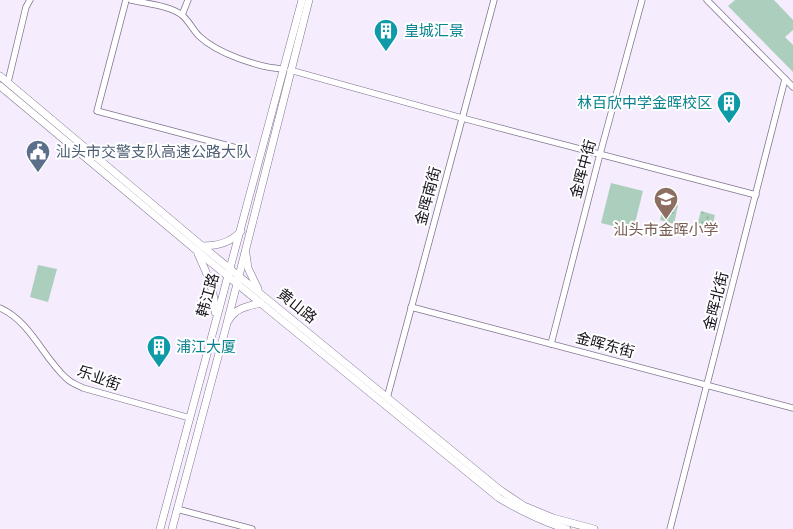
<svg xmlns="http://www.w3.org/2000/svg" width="793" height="529" font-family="Karla,'Noto Sans SC',sans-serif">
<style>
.grass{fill:url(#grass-dots)}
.pitch{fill:#abcfbc}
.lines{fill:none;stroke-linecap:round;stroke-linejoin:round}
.minor-casing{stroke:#81738d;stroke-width:7}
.tertiary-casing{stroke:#81738d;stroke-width:8}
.minor{stroke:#fff;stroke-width:5.5}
.tertiary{stroke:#fff;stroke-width:7}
.labels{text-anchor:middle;stroke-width:4;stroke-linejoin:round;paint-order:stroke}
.culture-label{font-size:15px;fill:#0d838f;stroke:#fff;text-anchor:start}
.service-label{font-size:15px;fill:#4e5e75;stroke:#fff;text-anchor:start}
.street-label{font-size:15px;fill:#16111b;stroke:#fff}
.education-label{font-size:15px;fill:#785e54;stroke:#fff}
</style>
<defs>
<pattern id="grass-dots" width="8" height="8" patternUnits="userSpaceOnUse" patternTransform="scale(1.25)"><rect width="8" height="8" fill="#abcfbc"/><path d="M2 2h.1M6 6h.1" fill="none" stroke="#92b1a1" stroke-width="1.8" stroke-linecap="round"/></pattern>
</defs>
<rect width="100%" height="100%" fill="#f5ecfe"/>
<g class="grass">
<path d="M664 202 678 205 674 224 660 220Z"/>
<path d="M701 211 715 215 711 233 696 229Z"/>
</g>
<g class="pitch">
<path d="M735 0H774L793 20V30L785 37 793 45V72L728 6Z"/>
<path d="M611 183 643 191 633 231 601 223Z"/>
<path d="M38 265 57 269 48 302 30 297Z"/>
</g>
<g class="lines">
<defs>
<g id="minor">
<path d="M126 0 97 111 244 150"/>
<path d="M131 0C147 4 168 5 182 15 189 21 193 30 199 36 218 54 258 67 283 69"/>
<path d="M707 0 793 87"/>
<path d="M182 15 188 0"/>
<path d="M290 70 462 118 756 195"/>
<path d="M8 82 26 7 30 0"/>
<path d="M411 307 793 408"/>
<path d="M0 308C31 322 42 356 66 378 71 383 77 385 83 388L190 418"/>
<path d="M551 344 600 154 642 0"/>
<path d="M387 398 494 0"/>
<path d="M177 509 252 529"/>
<path d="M670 529 785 79"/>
</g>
<g id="tertiary">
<path d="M0 76 202 246 500 490 524 506 553 518 594 529"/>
<path d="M0 86 208 260 499 498C521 511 543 522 567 529"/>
<path d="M202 246C216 246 231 243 241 231"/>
<path d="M198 254C207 273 215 291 215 312"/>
<path d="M246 254 248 268 258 289"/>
<path d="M229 320C235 308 249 306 261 303"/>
<path d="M160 529C207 353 255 177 302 0"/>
<path d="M172 529 226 327 309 0"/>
</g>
</defs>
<use href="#minor" class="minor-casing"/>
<use href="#tertiary" class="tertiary-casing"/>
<use href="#minor" class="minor"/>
<use href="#tertiary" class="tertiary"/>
</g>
<defs>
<symbol id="building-pin" viewBox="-11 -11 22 30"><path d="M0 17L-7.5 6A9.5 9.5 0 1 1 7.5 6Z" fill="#0f9aa8" stroke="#fff"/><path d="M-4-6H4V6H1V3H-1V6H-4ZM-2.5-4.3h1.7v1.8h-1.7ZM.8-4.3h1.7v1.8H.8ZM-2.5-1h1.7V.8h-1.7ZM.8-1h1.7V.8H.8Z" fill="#fff"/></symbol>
<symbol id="civic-pin" viewBox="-11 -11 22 30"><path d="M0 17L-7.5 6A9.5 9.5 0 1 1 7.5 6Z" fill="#5c6f8a" stroke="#fff"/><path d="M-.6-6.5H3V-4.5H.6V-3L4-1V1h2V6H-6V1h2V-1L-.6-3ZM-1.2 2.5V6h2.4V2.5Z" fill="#fff"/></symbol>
<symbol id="school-pin" viewBox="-11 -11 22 30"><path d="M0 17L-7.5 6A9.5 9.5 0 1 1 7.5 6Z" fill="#8d6e63" stroke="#fff"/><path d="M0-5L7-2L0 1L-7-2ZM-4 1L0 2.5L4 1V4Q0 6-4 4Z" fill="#fff"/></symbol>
</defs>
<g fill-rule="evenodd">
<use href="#building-pin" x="372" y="17" width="28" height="38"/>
<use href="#building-pin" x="715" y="89" width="28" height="38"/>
<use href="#civic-pin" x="24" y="138" width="28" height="38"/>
<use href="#school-pin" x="652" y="185" width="28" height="38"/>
<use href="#building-pin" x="145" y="333" width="28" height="38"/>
</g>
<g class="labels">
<g class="culture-label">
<text x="404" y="36">皇城汇景</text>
<text x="712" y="108" text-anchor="end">林百欣中学金晖校区</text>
<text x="176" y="352">浦江大厦</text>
</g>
<g class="service-label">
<text x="56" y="157">汕头市交警支队高速公路大队</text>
</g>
<g class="street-label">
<text transform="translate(583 169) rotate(-75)" y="5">金晖中街</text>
<text transform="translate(428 196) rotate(-75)" y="5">金晖南街</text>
<text transform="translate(208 295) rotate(-74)" y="5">韩江路</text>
<text transform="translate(716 301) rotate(-76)" y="5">金晖北街</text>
<text transform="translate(297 306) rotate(39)" y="5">黄山路</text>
<text transform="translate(605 345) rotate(15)" y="5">金晖东街</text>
<text transform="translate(99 378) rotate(20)" y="5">乐业街</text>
</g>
<g class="education-label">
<text x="666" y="235">汕头市金晖小学</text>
</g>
</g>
</svg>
